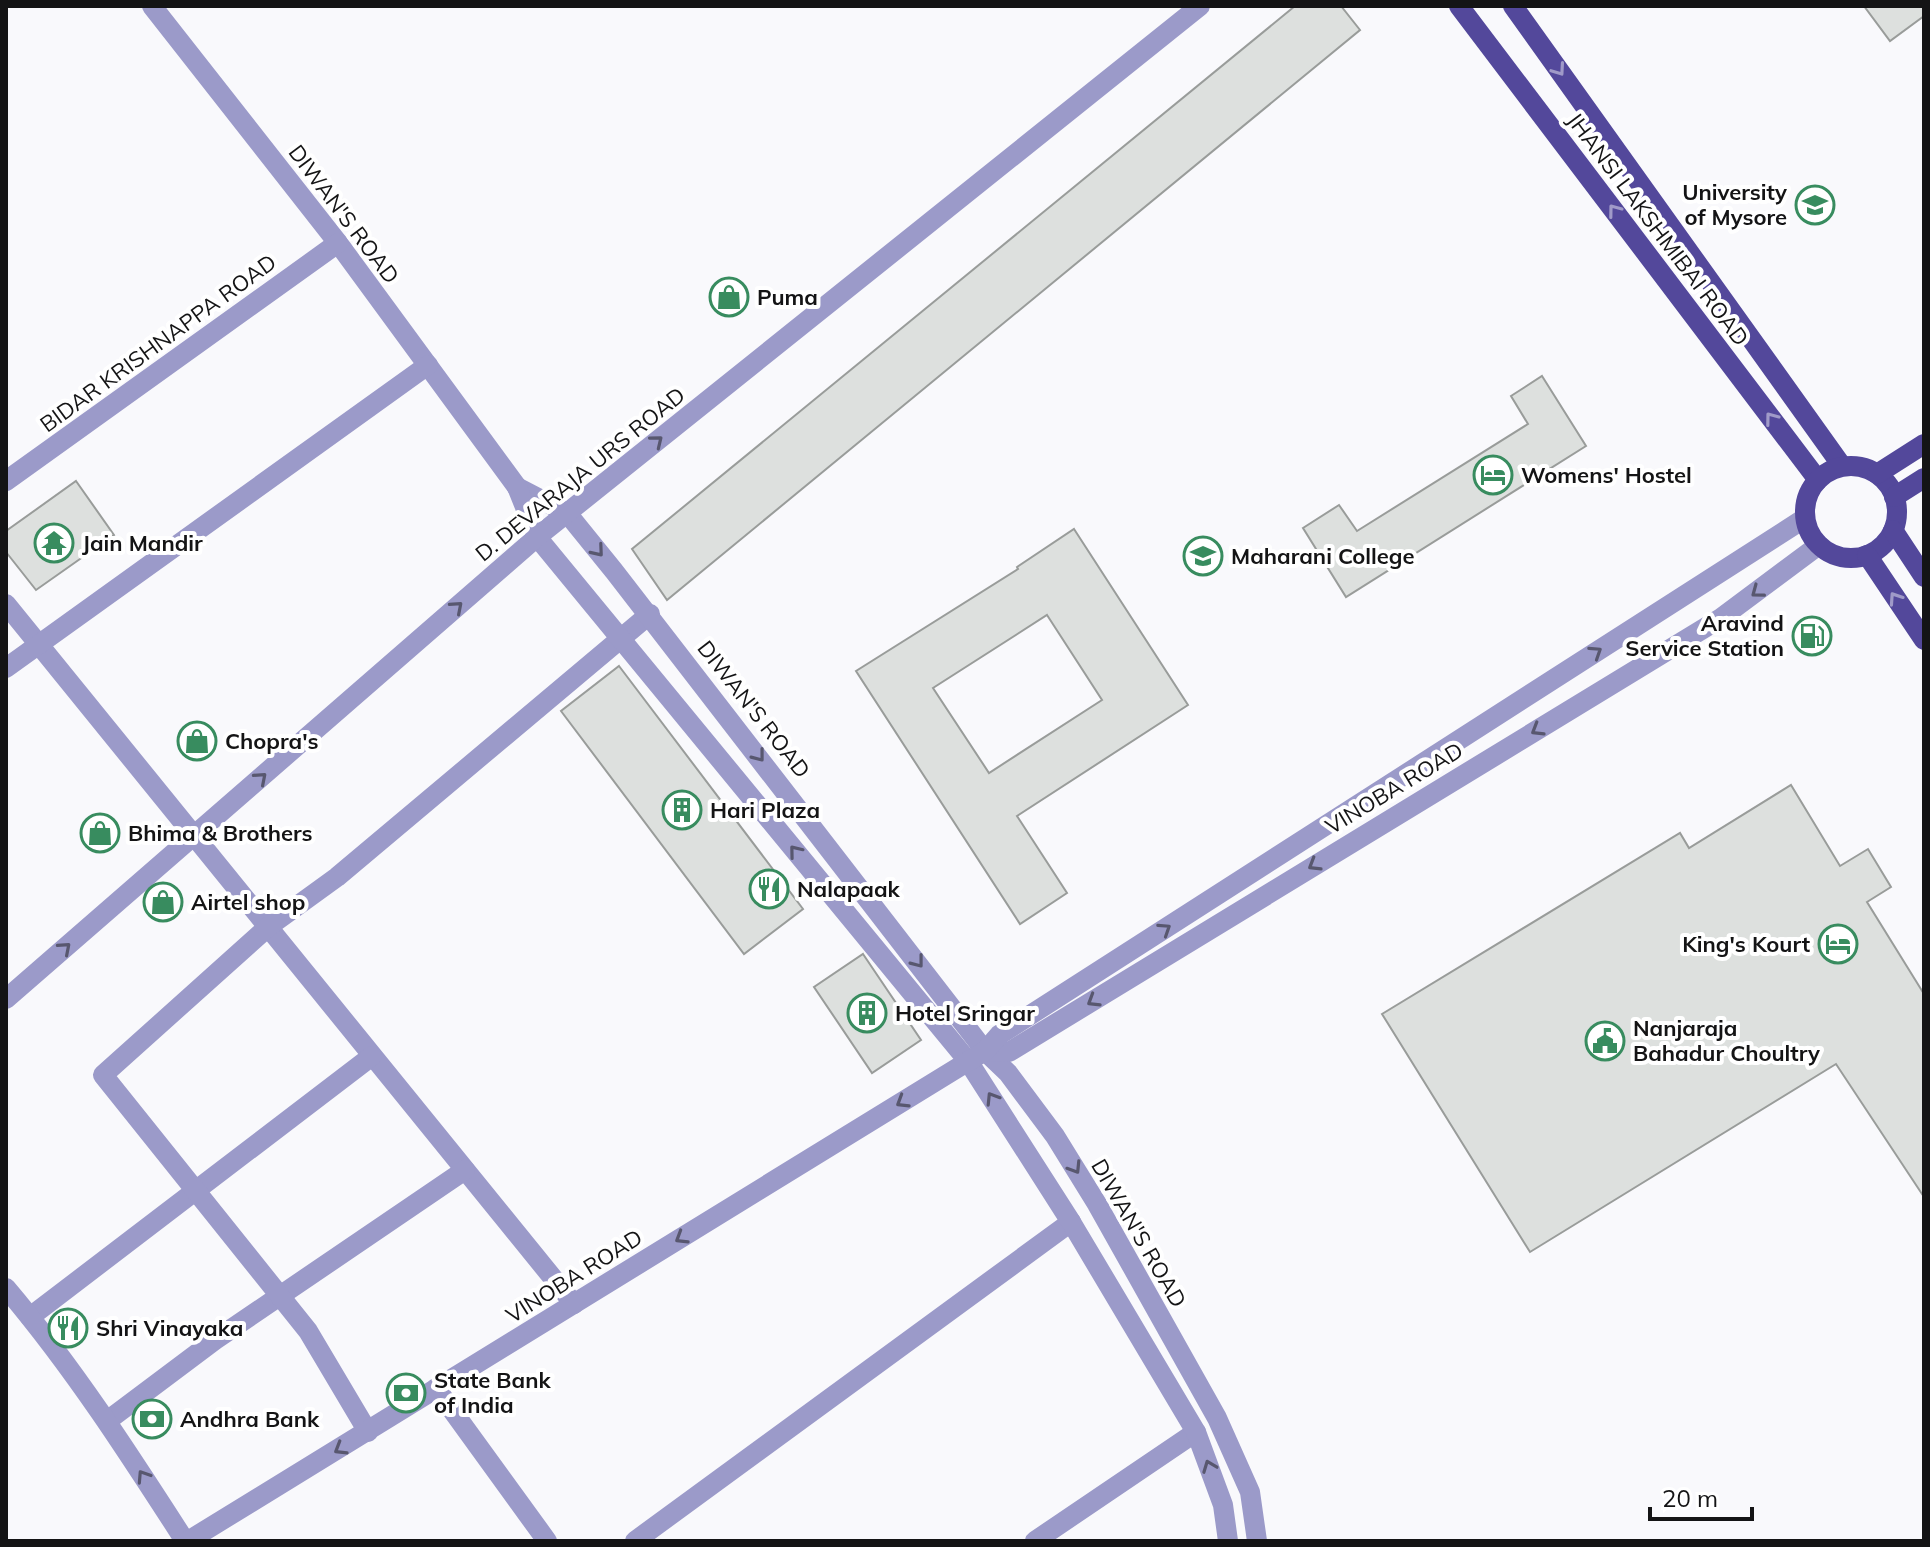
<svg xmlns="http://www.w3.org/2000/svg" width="1930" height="1547" font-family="Mulish,sans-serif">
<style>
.building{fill:#dde0de;stroke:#999c9a;stroke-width:2;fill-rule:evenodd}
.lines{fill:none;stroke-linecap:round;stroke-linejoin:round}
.minor{stroke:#9b9ac9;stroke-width:20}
.tertiary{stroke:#9b9ac9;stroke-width:20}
.primary{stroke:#53489b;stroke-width:20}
.oneway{stroke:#a09ac8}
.oneway2{stroke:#58576f}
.labels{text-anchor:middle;stroke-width:8;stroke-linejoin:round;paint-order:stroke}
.poi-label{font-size:22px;font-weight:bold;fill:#141415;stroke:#fff;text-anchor:start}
.street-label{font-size:22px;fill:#141415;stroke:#fff}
</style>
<rect width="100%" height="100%" fill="#f9f9fc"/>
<g class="building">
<path d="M1295 6H1341L1360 30 667 600 632 549Z"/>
<path d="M1864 6H1924V16L1890 41Z"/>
<path d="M1542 376 1586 446 1346 597 1303 528 1339 505 1357 531 1528 424 1511 396Z"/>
<path d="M76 481 114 535 36 590 6 552V531Z"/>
<path d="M1074 529 1188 705 1017 816 1067 893 1020 924 856 671 1018 569 1017 567ZM1047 615 1102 700 989 773 933 688Z"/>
<path d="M619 666 803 909 744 954 561 711Z"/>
<path d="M1791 785 1840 866 1868 849 1891 887 1867 902 1924 994V1197L1836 1064 1530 1252 1382 1014 1680 833 1689 848Z"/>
<path d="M863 954 921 1040 872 1073 814 987Z"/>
</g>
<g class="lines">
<g class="minor">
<path d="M152 6 338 243 517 487"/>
<path d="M6 481 338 243"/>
<path d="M6 604 574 1304"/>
<path d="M6 668 428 365"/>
<path d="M30 1317 372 1056"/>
<path d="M436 1388 547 1541"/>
<path d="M107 1421 215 1340 465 1170"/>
<path d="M368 1432 308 1331 103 1075 268 927 337 877 650 614"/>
<path d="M635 1541 1071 1222"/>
<path d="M1035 1541 1196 1432"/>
</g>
<g class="tertiary">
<path d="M517 487 567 513 614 571 985 1051 1008 1073 1055 1136 1097 1204 1217 1418 1250 1492 1257 1541"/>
<path d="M517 487 537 537 968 1061 1071 1222 1196 1432 1223 1505 1228 1541"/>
<path d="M6 999 537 537 1200 6"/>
<path d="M985 1051 1009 1052 1721 618 1819 545"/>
<path d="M6 1288C73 1367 129 1454 185 1541"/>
<path d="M188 1541 985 1051 999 1035 1805 518"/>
</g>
<g class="primary">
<path d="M1459 6 1818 480"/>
<path d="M1513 6 1842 466"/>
<circle cx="1851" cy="512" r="46"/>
<path d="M1877 474 1924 444"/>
<path d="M1894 497 1924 478"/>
<path d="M1893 530 1924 577"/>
<path d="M1867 555 1924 640"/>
</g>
</g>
<defs><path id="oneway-chevron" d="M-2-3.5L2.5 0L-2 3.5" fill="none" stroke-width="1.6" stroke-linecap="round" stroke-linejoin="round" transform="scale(2)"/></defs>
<g class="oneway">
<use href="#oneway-chevron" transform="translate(1559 70) rotate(55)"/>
<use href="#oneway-chevron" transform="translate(1614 210) rotate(-127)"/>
<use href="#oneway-chevron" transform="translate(1771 418) rotate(-127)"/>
<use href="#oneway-chevron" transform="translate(1895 598) rotate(-124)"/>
</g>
<g class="oneway2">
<use href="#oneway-chevron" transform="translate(657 441) rotate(-39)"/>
<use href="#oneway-chevron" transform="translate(598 551) rotate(50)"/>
<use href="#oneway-chevron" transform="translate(1757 592) rotate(143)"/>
<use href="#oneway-chevron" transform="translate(457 607) rotate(-41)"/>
<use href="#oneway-chevron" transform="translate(1596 652) rotate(-33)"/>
<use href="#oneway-chevron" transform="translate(1537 730) rotate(149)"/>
<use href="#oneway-chevron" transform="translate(759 756) rotate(52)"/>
<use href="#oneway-chevron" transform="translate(261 778) rotate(-41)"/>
<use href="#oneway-chevron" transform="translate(795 851) rotate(-129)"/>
<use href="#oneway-chevron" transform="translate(1314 865) rotate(149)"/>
<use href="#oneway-chevron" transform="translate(1165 929) rotate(-33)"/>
<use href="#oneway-chevron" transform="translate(65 948) rotate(-41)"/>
<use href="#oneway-chevron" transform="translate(918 962) rotate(52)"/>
<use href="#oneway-chevron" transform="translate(1093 1001) rotate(148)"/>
<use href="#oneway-chevron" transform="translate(992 1098) rotate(-122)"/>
<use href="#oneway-chevron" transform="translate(902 1102) rotate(148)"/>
<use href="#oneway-chevron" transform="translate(1075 1168) rotate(58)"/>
<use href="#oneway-chevron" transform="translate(681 1238) rotate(148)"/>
<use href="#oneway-chevron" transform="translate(340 1449) rotate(149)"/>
<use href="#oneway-chevron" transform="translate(1209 1466) rotate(-111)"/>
<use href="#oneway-chevron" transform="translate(143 1476) rotate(-123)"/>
</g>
<defs>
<symbol id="university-ring" viewBox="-11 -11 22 22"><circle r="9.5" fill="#fff" stroke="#388c5f" stroke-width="1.5"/><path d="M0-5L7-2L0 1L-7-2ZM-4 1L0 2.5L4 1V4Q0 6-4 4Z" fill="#388c5f"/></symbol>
<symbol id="shop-ring" viewBox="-11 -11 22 22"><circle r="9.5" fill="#fff" stroke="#388c5f" stroke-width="1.5"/><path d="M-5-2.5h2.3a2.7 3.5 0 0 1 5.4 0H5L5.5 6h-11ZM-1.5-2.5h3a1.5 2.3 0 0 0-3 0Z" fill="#388c5f"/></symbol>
<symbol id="hotel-ring" viewBox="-11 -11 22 22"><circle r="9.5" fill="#fff" stroke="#388c5f" stroke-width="1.5"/><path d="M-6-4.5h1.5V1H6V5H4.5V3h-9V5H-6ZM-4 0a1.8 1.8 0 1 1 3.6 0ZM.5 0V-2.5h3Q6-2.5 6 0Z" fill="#388c5f"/></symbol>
<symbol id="temple-ring" viewBox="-11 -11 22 22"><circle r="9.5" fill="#fff" stroke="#388c5f" stroke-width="1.5"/><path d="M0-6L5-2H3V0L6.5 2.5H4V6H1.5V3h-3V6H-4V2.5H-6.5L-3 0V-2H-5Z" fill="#388c5f"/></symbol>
<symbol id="fuel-ring" viewBox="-11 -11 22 22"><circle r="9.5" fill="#fff" stroke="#388c5f" stroke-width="1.5"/><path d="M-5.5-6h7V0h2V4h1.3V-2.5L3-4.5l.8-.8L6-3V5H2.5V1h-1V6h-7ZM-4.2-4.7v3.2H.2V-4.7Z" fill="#388c5f"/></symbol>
<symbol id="building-ring" viewBox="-11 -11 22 22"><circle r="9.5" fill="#fff" stroke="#388c5f" stroke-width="1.5"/><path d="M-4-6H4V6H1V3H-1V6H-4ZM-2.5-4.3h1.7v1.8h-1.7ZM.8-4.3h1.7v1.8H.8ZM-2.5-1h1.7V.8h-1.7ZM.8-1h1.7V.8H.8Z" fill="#388c5f"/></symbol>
<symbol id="restaurant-ring" viewBox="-11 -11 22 22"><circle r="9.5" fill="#fff" stroke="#388c5f" stroke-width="1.5"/><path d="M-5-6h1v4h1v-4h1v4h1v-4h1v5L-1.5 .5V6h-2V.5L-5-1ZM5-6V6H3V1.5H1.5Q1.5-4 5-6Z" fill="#388c5f"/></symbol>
<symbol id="civic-ring" viewBox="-11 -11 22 22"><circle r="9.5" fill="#fff" stroke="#388c5f" stroke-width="1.5"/><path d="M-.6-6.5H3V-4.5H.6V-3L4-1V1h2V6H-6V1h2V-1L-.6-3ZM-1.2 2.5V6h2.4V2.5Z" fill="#388c5f"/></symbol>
<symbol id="bank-ring" viewBox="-11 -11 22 22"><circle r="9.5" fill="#fff" stroke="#388c5f" stroke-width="1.5"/><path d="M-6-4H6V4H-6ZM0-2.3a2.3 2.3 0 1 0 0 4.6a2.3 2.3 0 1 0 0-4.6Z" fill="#388c5f"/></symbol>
</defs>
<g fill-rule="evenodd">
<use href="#university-ring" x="1793" y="183" width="44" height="44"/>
<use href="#shop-ring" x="707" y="275" width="44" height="44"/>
<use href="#hotel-ring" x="1471" y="453" width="44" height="44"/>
<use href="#temple-ring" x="32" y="521" width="44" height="44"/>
<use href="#university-ring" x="1181" y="534" width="44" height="44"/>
<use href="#fuel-ring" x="1790" y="614" width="44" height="44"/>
<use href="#shop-ring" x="175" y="719" width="44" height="44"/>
<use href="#building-ring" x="660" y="788" width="44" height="44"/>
<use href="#shop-ring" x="78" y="811" width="44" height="44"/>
<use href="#restaurant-ring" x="747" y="867" width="44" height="44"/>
<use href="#shop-ring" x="141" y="880" width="44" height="44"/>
<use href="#hotel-ring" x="1816" y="922" width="44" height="44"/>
<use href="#building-ring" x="845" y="991" width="44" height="44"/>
<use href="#civic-ring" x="1583" y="1019" width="44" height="44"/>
<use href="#restaurant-ring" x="46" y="1306" width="44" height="44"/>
<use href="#bank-ring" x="384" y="1371" width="44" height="44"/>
<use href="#bank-ring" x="130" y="1397" width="44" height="44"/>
</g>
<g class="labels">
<g class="poi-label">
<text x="1787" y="200" text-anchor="end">University<tspan x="1787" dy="25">of Mysore</tspan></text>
<text x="757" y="305">Puma</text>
<text x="1521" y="483">Womens' Hostel</text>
<text x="82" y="551">Jain Mandir</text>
<text x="1231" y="564">Maharani College</text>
<text x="1784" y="631" text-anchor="end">Aravind<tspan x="1784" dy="25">Service Station</tspan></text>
<text x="225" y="749">Chopra's</text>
<text x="710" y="818">Hari Plaza</text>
<text x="128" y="841">Bhima &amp; Brothers</text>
<text x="797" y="897">Nalapaak</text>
<text x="191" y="910">Airtel shop</text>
<text x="1810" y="952" text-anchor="end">King's Kourt</text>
<text x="895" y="1021">Hotel Sringar</text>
<text x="1633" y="1036">Nanjaraja<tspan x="1633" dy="25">Bahadur Choultry</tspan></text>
<text x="96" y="1336">Shri Vinayaka</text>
<text x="434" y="1388">State Bank<tspan x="434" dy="25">of India</tspan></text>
<text x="180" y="1427">Andhra Bank</text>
</g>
<g class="street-label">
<text transform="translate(344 214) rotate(53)" y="8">DIWAN'S ROAD</text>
<text transform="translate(1658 229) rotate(53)" y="8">JHANSI LAKSHMIBAI ROAD</text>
<text transform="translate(158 343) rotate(-36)" y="8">BIDAR KRISHNAPPA ROAD</text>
<text transform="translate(580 474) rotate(-39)" y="8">D. DEVARAJA URS ROAD</text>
<text transform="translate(754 709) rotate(52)" y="8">DIWAN'S ROAD</text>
<text transform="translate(1394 788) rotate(-31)" y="8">VINOBA ROAD</text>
<text transform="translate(1139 1233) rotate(60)" y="8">DIWAN'S ROAD</text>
<text transform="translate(574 1276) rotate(-32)" y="8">VINOBA ROAD</text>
</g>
</g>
<rect width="1930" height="1547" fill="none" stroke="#141415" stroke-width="16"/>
<path d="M1650 1507v12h102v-12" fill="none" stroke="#141415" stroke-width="4"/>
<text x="1662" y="1507" font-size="24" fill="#141415" stroke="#ffffff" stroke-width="6" paint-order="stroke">20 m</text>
</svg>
